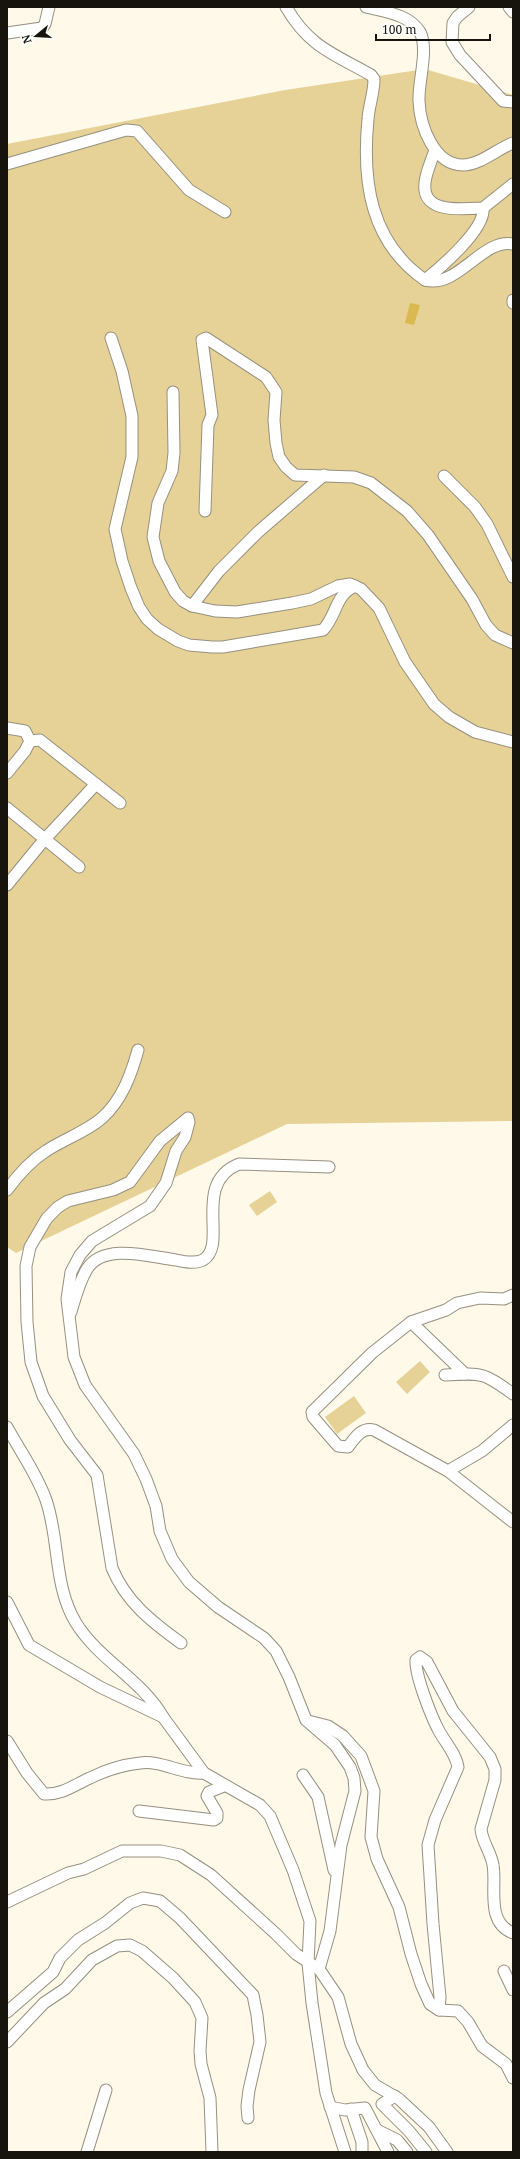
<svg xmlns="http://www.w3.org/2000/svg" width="520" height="2159" font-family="'Noto Serif',serif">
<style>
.grass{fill:#e6d297}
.water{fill:#dab951}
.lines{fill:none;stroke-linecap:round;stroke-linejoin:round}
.minor-casing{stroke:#96907f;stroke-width:13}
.minor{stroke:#fff;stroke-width:11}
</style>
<rect width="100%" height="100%" fill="#fff9ea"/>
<g class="grass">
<path d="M425 69 513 95V1121L287 1124 16 1253 7 1247V144L285 90Z"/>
<path d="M270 1191 277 1202 257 1216 249 1205Z"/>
<path d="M420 1361 430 1372 407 1394 396 1382Z"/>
<path d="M354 1396 366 1413 337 1434 325 1417Z"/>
</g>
<path class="water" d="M410 303 420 305 414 325 405 323Z"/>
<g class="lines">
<defs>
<g id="minor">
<path d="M286 7C309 47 334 54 371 75L374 79C374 93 369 105 368 119 362 181 370 242 425 280 440 268 486 229 483 208 460 209 417 215 426 177 428 168 432 159 435 150"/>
<path d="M366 7C385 12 409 14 420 32 429 50 418 81 419 101 420 126 434 165 463 165 480 165 497 149 513 143"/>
<path d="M469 7 457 17 453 23 452 42 460 55 503 101 513 102"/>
<path d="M509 7 513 12"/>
<path d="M7 33 42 28 45 24 49 7"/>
<path d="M7 164 126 130 137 131 189 190 225 212"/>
<path d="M483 208 513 184"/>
<path d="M425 280C458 289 482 238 513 244"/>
<path d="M513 303V300"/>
<path d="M111 338 122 371 132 416V457L115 529 122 561 131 588 139 607 147 619 158 629 178 641 189 645 212 647H223L323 630C337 615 335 595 355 586"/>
<path d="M173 392 174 453 172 471 158 503 153 537 159 561 175 592 183 601 192 606 215 611 237 612 292 603 311 599 338 586 350 584 361 589 379 608 405 662 434 704 449 717 475 732 513 742"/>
<path d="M444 476 475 507 487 524 513 577"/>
<path d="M205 511 208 425 212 415 202 340 206 338 266 377 276 392 274 420 276 443 279 457 286 467 295 475 354 477 371 483 407 511 428 535 472 599 486 625 495 635 513 643"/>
<path d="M192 606 219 571 258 532 324 475"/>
<path d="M7 728 25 731 30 741 25 751 7 773"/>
<path d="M30 741 40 740 120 803"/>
<path d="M7 808 79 867"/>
<path d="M7 885 44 840 96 784"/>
<path d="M7 1190C18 1175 30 1161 46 1151 64 1139 86 1132 102 1118 122 1100 131 1075 138 1050"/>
<path d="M513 1295 504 1299 480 1298 457 1303 446 1310 411 1322 372 1353 312 1412 313 1417 338 1446 348 1447C355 1438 361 1427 374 1430L448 1471 513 1522"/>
<path d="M71 1312C75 1298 79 1282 87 1269 104 1242 151 1257 176 1260 185 1262 195 1264 203 1260 229 1245 191 1183 239 1164L329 1167"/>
<path d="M411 1322 465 1374"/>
<path d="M445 1375C482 1373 483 1372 513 1394"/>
<path d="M7 1427C20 1451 37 1474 46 1500 60 1540 53 1585 76 1623 99 1660 142 1680 163 1717"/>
<path d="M448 1471 482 1451 513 1425"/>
<path d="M7 1602 29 1645 100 1687 163 1717 204 1773 260 1805 270 1816 293 1870 310 1921 308 1963 312 2003 326 2093 345 2152"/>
<path d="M181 1643C152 1622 126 1602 112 1568L97 1475 70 1440 43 1396 31 1362 27 1322 26 1266 30 1247 47 1218 58 1207 68 1201 113 1190 130 1182 160 1141 188 1118 189 1122 185 1137 176 1151 166 1183 150 1206 92 1241 80 1255 71 1272 67 1299 74 1357 85 1385 134 1454 146 1479 156 1506 160 1531 172 1559 189 1582 218 1607 264 1638 276 1651 289 1677 306 1720 335 1745 350 1767 354 1778 355 1791 341 1845 330 1931 319 1969"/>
<path d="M308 1721 328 1726 343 1736 361 1756 374 1791 371 1837 377 1859 399 1907 411 1954 421 1984 430 2004 439 2010 458 2011 468 2022 482 2046 506 2064 513 2078"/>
<path d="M7 1741 27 1773 44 1794C62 1795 74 1785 90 1778 106 1770 122 1765 140 1763 162 1760 182 1775 204 1773"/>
<path d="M303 1775 318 1797 334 1870"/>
<path d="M139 1811 214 1820 217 1818V1813L207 1796 209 1792 224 1786"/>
<path d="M7 1902 68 1873 84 1869 122 1851H161L180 1855 211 1875 276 1934 296 1954 319 1969 338 1997 351 2044 363 2070 375 2085 399 2099 429 2127 447 2152"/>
<path d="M504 1971 513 1990"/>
<path d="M439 2010 440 1997 433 1924 428 1845 435 1820 458 1767C456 1754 445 1742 439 1731 431 1716 415 1675 416 1660L420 1657 427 1662 453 1711 490 1757 495 1769V1780L481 1829C482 1842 491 1852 493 1865 497 1886 485 1922 513 1933"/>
<path d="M7 2012 53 1972 60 1958 78 1940 105 1923 130 1903 143 1898 160 1901 180 1918 253 1995 257 2015 260 2042 249 2090 247 2106 248 2118"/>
<path d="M7 2042 44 2003 65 1989 92 1960 117 1946 130 1945 142 1951 173 1978 195 2002 202 2018 200 2051 201 2064 210 2098 212 2152"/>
<path d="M395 2096 382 2104 409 2131 426 2152"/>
<path d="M330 2107 345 2110 365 2108 388 2152"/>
<path d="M351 2109 362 2142V2152"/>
<path d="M377 2130 397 2140 407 2152"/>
<path d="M87 2152 106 2090"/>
</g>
</defs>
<use href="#minor" class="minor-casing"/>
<use href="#minor" class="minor"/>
</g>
<rect width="520" height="2159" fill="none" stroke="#16140d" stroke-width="16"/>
<g transform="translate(36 36) rotate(252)" stroke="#ffffff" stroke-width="3" paint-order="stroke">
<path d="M0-3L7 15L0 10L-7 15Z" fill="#16140d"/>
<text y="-6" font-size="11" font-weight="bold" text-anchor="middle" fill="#16140d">N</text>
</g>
<path d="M376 34v6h114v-6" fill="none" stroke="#16140d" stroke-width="2"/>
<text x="382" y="34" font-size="12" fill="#16140d" stroke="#ffffff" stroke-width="3" paint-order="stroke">100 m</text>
</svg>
